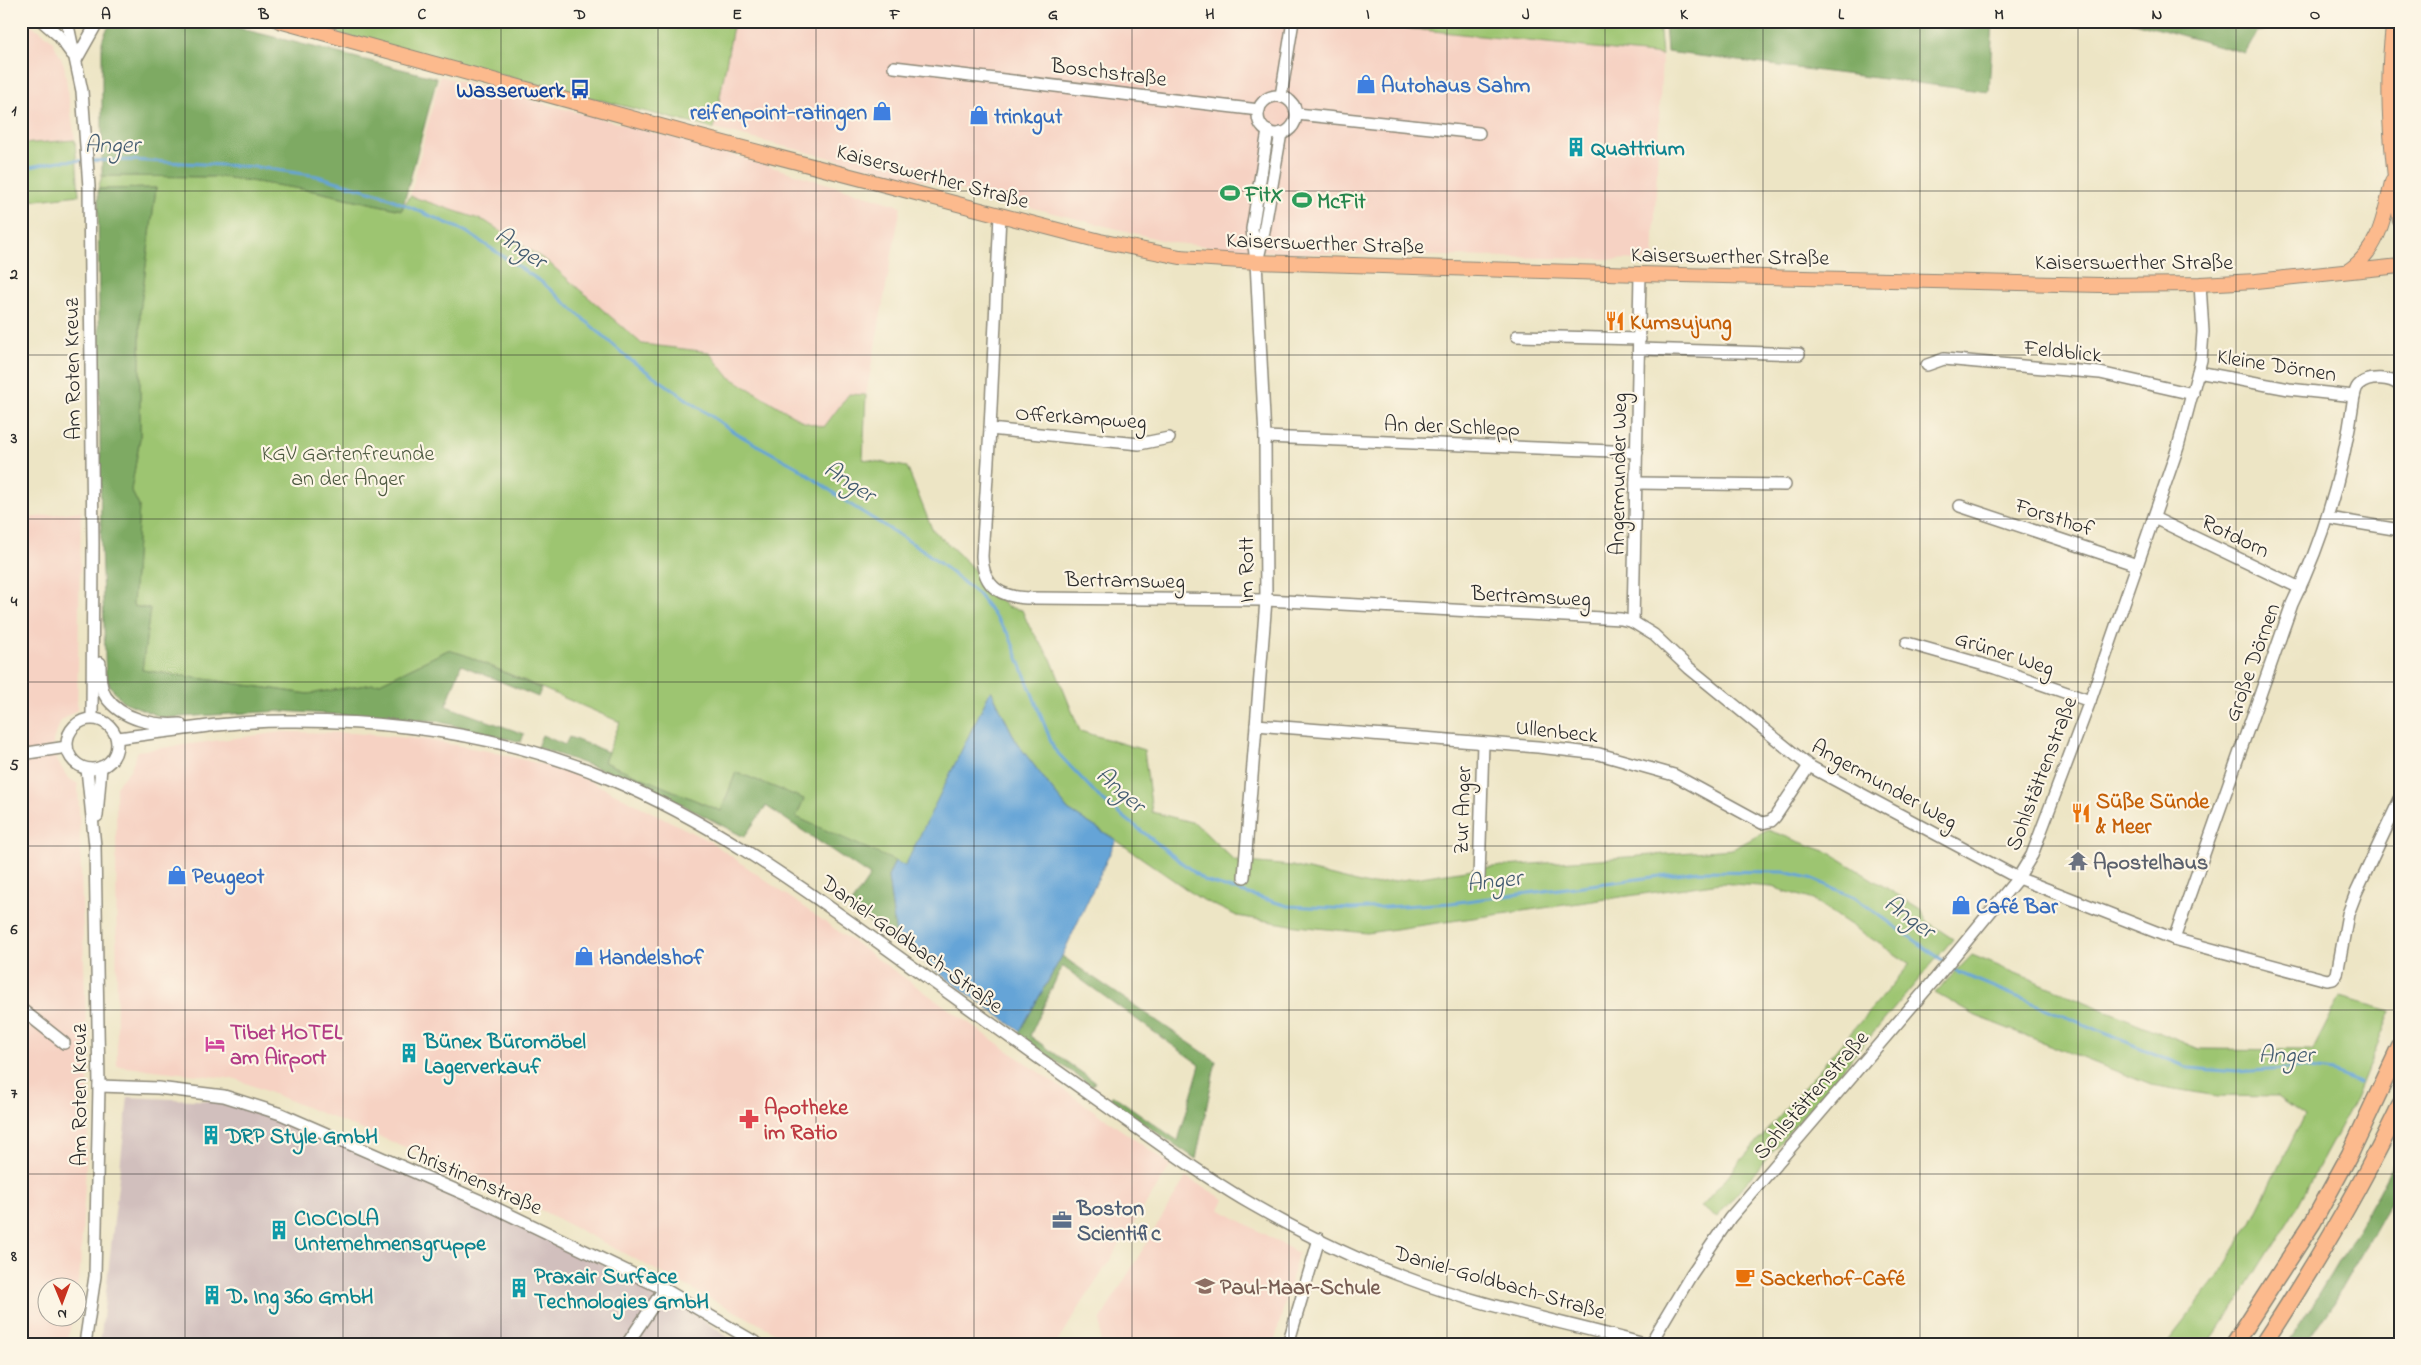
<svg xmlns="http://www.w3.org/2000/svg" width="2421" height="1365" font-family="'Indie Flower',sans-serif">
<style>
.built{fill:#f6d2c3}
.industrial{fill:#d1bfbd}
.green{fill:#9dc571;stroke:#64784e}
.forest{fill:#7eaa63;stroke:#546a47}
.water{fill:#65a4d7;stroke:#486881}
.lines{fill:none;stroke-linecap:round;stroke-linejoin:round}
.stream{stroke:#65a4d7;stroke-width:3}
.minor-casing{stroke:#8c8878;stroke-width:14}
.major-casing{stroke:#8c8878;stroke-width:16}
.highway-casing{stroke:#8c8878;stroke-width:19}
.minor{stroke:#fff;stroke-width:11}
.major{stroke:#fcba8d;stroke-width:14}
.highway{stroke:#fcba8d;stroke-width:16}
.grid{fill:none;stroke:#2b2b2b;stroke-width:1;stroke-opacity:0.55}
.labels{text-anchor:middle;stroke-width:4.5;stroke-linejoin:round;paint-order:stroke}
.street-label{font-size:22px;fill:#2b2b2b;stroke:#fcf5e5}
.shop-label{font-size:22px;font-weight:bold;fill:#366cbe;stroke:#fcf5e5;text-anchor:start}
.transit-label{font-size:22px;font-weight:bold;fill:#164399;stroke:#fcf5e5;text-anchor:end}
.culture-label{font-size:22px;font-weight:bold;fill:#0d838f;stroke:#fcf5e5;text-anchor:start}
.leisure-label{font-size:22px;font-weight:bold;fill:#27864d;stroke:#fcf5e5;text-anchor:start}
.food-label{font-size:22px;font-weight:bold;fill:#c56008;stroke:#fcf5e5;text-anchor:start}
.park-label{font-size:22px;fill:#4d5940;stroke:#fcf5e5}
.worship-label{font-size:22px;font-weight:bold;fill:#5b616d;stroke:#fcf5e5;text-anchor:start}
.hotel-label{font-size:22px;font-weight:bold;fill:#b23c85;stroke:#fcf5e5;text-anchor:start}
.health-label{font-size:22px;font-weight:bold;fill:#be3a42;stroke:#fcf5e5;text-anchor:start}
.service-label{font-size:22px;font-weight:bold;fill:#4e5e75;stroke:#fcf5e5;text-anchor:start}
.education-label{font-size:22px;font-weight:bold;fill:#785e54;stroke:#fcf5e5;text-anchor:start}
.water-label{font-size:24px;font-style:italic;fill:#425b70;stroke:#fcf5e5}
.neatline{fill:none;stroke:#2b2b2b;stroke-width:2}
.grid-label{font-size:16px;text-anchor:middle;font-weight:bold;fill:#2b2b2b}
</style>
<rect width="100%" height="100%" fill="#fcf5e5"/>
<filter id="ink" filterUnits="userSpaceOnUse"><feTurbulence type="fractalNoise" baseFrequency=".02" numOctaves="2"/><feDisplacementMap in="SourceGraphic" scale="10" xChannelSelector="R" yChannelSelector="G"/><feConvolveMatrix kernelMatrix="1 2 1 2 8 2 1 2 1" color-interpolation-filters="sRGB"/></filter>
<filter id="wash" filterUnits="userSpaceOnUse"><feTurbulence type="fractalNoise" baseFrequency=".0096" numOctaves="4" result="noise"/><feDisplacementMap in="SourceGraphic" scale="20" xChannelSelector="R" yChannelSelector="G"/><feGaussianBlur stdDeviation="1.12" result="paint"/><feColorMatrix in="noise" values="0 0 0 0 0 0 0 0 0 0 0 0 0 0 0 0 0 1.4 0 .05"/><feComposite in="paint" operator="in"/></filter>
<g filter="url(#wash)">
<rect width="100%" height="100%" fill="#ede5c5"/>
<g class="built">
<path d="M22 21 30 24 52 40 64 65 75 140 21 144Z"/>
<path d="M734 21H1337L1662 55 1653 260 1282 253 1174 243 714 129Z"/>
<path d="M440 76 689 142 901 206 866 395 849 394 824 427 804 422 728 376 709 352 642 344 548 262 485 221 410 196Z"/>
<path d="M81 511 77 710 61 721 53 740 55 758 68 778 78 784 89 1111 80 1270 77 1287 48 1288V1318H72L67 1344H21V519Z"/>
<path d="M282 732 354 733 427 740 493 752 572 772 711 842 1171 1165 1056 1344H792L767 1328 474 1175 236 1079 117 1066 116 786 130 770 138 751Z"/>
<path d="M1186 1177 1224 1199 1219 1209 1298 1253 1274 1344H1100L1101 1319Z"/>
</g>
<path class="industrial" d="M128 1097 215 1101 282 1117 471 1200 662 1292 738 1344H100Z"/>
<g class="green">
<path d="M304 21H734L714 129 305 25Z"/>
<path d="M1337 21H1659L1662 55Z"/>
<path d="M75 140 79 195 21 202V144Z"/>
<path d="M102 176 224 177 314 191 401 210 410 196 485 221 548 262 642 344 709 352 728 376 804 422 824 427 849 394 866 395 863 459 907 467 932 529 964 559 1007 607 1022 610 1029 626 1051 659 1080 731 1144 750 1152 812 1195 823 1235 861 1292 866 1369 885 1479 868 1733 849 1768 830 1830 853 1922 910 1926 921 1953 939 1717 1217 1701 1207 1910 964 1813 900 1772 887 1720 883 1367 933 1297 926 1237 916 1199 898 1113 838 1068 810 1017 743 991 690 905 867 796 817 804 799 736 772 721 811 604 762 620 722 465 655 448 650 380 683 308 694 142 670 150 609 133 606 139 506 131 490 140 438V312L156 188 98 189Z"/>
<path d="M1972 955 2199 1049 2313 1050 2340 997 2391 1011 2356 1098 2298 1205 2244 1292 2208 1344H2166L2216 1280 2252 1222 2304 1116 2277 1097 2217 1096 2151 1085 1976 1016 1935 993Z"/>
</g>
<g class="forest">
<path d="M118 21H189L222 24 437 78 402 210 314 191 224 177 102 176V42C105 32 108 24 118 21Z"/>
<path d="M1665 21H1993L1989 92 1667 52Z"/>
<path d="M2116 21H2313L2257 32 2245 53 2134 22Z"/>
<path d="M2400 31V139L2396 75Z"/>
<path d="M156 188 140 312V438L131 490 139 506 133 606 150 609 142 670 308 694 380 683 448 650 465 655 541 689 538 697 461 665 446 706 524 734 521 742 436 721 281 711 163 718 122 701 106 681 101 546 98 189Z"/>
<path d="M542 735 565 745 569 737 608 752 604 762 721 811 736 772 804 799 796 817 895 861 888 877 897 943 849 907 870 876 766 806 744 837 645 785 537 747Z"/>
<path d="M1062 956 1216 1061 1196 1159 1109 1100 1113 1095 1178 1141 1200 1065 1062 966 1030 1036 1095 1082 1092 1086 1018 1035Z"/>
<path d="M2400 1150V1185L2333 1303 2305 1344H2287C2330 1281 2366 1217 2400 1150Z"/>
</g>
<path class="water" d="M991 690 1017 743 1068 810 1116 840 1062 956 1020 1031 897 943 888 877 895 861 905 866Z"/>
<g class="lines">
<g class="stream">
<path d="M21 169 59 161 130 160 257 167 317 176 380 194 465 231 543 283 629 359 737 434 797 467 851 505 923 550 978 594 1009 635 1054 749 1101 799 1205 881 1288 906 1352 909 1451 903 1699 871 1784 872 1810 878 1854 897 1945 962"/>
<path d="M1950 966 1960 973 2189 1068 2236 1072 2302 1068 2332 1072 2360 1083"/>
</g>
</g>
</g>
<g filter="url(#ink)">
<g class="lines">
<defs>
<g id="minor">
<path d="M42 21 58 35 72 54"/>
<path d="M67 21 82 91 89 187 93 544 92 718"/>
<path d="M76 60 98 21"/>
<path d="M894 67 1259 110"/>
<circle cx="1277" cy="115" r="19"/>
<path d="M1281 96 1293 21"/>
<path d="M1297 114 1479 133"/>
<path d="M1000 215 990 429 982 556C983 589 1003 598 1032 598L1266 600 1621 619 1633 622"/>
<path d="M1258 258 1263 237 1281 133"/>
<path d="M1640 274 1633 622 1654 635 1689 668 1809 766 2018 878 2174 939 2327 980 2333 979 2337 974 2348 914 2356 893 2400 799"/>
<path d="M1517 336 1640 339"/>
<path d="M1640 349 1799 354"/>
<path d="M1927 365 1944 359 2100 373 2193 394"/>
<path d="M2198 372 2289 389 2354 396C2355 393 2356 387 2359 385 2369 376 2391 377 2400 386"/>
<path d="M990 429 1139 444 1169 438"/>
<path d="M1265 437 1637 452"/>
<path d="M1636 483 1785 485"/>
<path d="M1960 506 2137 565"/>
<path d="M2154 518 2300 588"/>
<path d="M2328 518 2400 530"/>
<path d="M1907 643 1995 668 2090 701"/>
<path d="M100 663C100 674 100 688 106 697 122 720 155 726 180 724"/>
<circle cx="92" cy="744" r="25"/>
<path d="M1256 725 1538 747 1599 754 1674 775 1762 823 1771 821 1775 817 1809 766"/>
<path d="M117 738C173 731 229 721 286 721 395 720 509 736 610 779 705 819 788 877 871 937 924 975 977 1013 1029 1051 1068 1079 1108 1107 1147 1135 1182 1160 1216 1184 1253 1205 1302 1233 1354 1259 1407 1278 1483 1307 1565 1322 1644 1344"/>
<path d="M21 754 67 747"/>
<path d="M97 816 101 767"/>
<path d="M1244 877 1266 600 1265 437 1256 262 1252 229 1268 131"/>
<path d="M1479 878 1483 743"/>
<path d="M2174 939 2292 604C2325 537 2344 470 2354 396"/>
<path d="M21 1009 64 1043"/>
<path d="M99 1086 158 1088 224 1096 281 1114 483 1202 664 1289 758 1344"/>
<path d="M85 1344 95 1276 99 1086 95 846 87 769"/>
<path d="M627 1344 664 1289"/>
<path d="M1288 1344 1319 1239"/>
<path d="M1650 1344 1691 1275 1730 1218 1936 978 2018 878 2032 855 2090 701 2178 447 2201 360 2203 332 2200 284"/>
</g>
<g id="major">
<path d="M279 21 697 136 1100 241 1180 257 1256 262 1640 274 2100 285 2200 284 2256 281 2400 266"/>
<path d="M2394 21C2384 87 2392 155 2400 221"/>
<path d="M2348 271C2380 249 2384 217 2392 182"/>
</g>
<g id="highway">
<path d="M2234 1344 2313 1222 2350 1154 2400 1047"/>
<path d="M2263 1344C2314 1267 2360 1189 2400 1106"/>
</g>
</defs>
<use href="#minor" class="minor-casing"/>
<use href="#major" class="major-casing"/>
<use href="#highway" class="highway-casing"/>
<use href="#minor" class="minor"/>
<use href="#major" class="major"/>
<use href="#highway" class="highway"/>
</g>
</g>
<path class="grid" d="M185 21V1344M343 21V1344M501 21V1344M658 21V1344M816 21V1344M974 21V1344M1132 21V1344M1289 21V1344M1447 21V1344M1605 21V1344M1763 21V1344M1920 21V1344M2078 21V1344M2236 21V1344M21 191H2400M21 355H2400M21 519H2400M21 682H2400M21 846H2400M21 1010H2400M21 1174H2400"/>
<defs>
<symbol id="shop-bare" viewBox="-9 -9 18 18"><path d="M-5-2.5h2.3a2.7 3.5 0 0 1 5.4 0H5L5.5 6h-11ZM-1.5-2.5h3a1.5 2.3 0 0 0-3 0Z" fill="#3f7fe0" stroke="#fcf5e5" stroke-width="2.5" paint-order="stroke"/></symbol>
<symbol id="bus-bare" viewBox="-9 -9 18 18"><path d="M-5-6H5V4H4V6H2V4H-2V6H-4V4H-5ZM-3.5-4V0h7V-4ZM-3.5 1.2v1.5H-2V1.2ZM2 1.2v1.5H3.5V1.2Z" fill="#1a4fb4" stroke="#fcf5e5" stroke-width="2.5" paint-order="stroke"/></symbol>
<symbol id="building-bare" viewBox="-9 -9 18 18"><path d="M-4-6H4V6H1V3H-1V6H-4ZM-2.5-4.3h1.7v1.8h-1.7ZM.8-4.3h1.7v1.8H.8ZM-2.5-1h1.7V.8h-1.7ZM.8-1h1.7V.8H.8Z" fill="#0f9aa8" stroke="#fcf5e5" stroke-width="2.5" paint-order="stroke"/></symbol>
<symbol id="stadium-bare" viewBox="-9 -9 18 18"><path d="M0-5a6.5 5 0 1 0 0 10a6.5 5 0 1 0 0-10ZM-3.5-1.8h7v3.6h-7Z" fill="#2e9e5b" stroke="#fcf5e5" stroke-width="2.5" paint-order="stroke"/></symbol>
<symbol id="restaurant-bare" viewBox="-9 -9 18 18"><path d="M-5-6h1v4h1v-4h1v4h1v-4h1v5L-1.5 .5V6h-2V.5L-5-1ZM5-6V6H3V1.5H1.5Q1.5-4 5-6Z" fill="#e8710a" stroke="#fcf5e5" stroke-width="2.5" paint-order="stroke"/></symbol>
<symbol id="temple-bare" viewBox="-9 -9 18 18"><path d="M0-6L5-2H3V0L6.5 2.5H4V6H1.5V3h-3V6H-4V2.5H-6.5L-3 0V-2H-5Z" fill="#6b7280" stroke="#fcf5e5" stroke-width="2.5" paint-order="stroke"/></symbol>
<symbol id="hotel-bare" viewBox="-9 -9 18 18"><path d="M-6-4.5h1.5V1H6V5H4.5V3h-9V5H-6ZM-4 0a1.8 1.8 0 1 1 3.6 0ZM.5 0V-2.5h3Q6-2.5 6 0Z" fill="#d1479c" stroke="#fcf5e5" stroke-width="2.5" paint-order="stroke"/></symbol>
<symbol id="pharmacy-bare" viewBox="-9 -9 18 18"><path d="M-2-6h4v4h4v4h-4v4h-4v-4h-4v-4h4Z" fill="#e0444e" stroke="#fcf5e5" stroke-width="2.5" paint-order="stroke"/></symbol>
<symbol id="office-bare" viewBox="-9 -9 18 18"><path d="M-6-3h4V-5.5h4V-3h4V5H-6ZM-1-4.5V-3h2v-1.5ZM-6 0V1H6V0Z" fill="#5c6f8a" stroke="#fcf5e5" stroke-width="2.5" paint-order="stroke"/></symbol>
<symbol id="cafe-bare" viewBox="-9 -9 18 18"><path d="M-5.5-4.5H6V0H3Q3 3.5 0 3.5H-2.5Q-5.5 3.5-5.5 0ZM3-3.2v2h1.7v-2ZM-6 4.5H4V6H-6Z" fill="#e8710a" stroke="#fcf5e5" stroke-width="2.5" paint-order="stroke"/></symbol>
<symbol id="school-bare" viewBox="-9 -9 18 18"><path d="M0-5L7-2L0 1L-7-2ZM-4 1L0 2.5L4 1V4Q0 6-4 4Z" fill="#8d6e63" stroke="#fcf5e5" stroke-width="2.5" paint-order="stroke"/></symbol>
</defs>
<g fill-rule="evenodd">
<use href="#shop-bare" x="1352" y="70" width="28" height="28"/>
<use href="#bus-bare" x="566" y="75" width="28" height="28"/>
<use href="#shop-bare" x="868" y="97" width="28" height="28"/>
<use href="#shop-bare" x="965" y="101" width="28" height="28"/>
<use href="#building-bare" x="1562" y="133" width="28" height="28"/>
<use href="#stadium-bare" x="1216" y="179" width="28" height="28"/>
<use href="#stadium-bare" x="1288" y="186" width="28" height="28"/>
<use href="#restaurant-bare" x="1601" y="307" width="28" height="28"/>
<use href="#restaurant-bare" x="2067" y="799" width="28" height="28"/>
<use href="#temple-bare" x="2064" y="847" width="28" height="28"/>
<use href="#shop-bare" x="163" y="861" width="28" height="28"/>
<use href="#shop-bare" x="1947" y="891" width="28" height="28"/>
<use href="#shop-bare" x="570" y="942" width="28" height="28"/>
<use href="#hotel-bare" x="201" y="1030" width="28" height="28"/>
<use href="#building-bare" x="395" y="1039" width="28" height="28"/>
<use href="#pharmacy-bare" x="735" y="1105" width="28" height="28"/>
<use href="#building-bare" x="197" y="1121" width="28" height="28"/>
<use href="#office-bare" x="1048" y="1206" width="28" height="28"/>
<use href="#building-bare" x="265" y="1216" width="28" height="28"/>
<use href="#cafe-bare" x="1731" y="1263" width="28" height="28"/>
<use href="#school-bare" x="1191" y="1272" width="28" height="28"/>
<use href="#building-bare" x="505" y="1274" width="28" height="28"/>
<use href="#building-bare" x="198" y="1281" width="28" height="28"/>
</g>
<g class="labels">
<g class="street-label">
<text transform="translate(1109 71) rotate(7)" y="8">Boschstraße</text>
<text transform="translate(933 175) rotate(15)" y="8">Kaiserswerther Straße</text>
<text transform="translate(1325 242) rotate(2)" y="8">Kaiserswerther Straße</text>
<text transform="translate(1730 255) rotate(1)" y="8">Kaiserswerther Straße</text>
<text x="2134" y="269">Kaiserswerther Straße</text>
<text transform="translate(2063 350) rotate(6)" y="8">Feldblick</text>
<text transform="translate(2277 364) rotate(9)" y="8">Kleine Dörnen</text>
<text transform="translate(71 369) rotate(-91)" y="8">Am Roten Kreuz</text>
<text transform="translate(1081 416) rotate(4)" y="8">Offerkampweg</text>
<text transform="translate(1452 425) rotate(2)" y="8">An der Schlepp</text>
<text transform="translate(1617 474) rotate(-89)" y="8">Angermunder Weg</text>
<text transform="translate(2055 516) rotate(18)" y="8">Forsthof</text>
<text transform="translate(2236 535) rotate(26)" y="8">Rotdorn</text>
<text transform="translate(1245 570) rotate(-90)" y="8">Im Rott</text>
<text transform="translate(1125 579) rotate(1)" y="8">Bertramsweg</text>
<text transform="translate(1531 595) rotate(3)" y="8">Bertramsweg</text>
<text transform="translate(2005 652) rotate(18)" y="8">Grüner Weg</text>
<text transform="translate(2251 662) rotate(-70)" y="8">Große Dörnen</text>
<text transform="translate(1557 730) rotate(6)" y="8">Ullenbeck</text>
<text transform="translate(2040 773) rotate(-69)" y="8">Sohlstättenstraße</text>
<text transform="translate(1885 783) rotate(29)" y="8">Angermunder Weg</text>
<text transform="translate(1461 810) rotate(-88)" y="8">Zur Anger</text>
<text transform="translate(913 943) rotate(36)" y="8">Daniel-Goldbach-Straße</text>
<text transform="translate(1810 1094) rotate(-49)" y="8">Sohlstättenstraße</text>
<text transform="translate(78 1095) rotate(-90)" y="8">Am Roten Kreuz</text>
<text transform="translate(475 1178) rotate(24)" y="8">Christinenstraße</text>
<text transform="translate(1500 1281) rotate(16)" y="8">Daniel-Goldbach-Straße</text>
</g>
<g class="shop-label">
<text x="1381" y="92">Autohaus Sahm</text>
<text x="867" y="119" text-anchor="end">reifenpoint-ratingen</text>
<text x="994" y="123">trinkgut</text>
<text x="192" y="883">Peugeot</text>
<text x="1976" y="913">Café Bar</text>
<text x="599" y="964">Handelshof</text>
</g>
<g class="transit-label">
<text x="565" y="97">Wasserwerk</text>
</g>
<g class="culture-label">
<text x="1591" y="155">Quattrium</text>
<text x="424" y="1048">Bünex Büromöbel<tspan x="424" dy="25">Lagerverkauf</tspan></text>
<text x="226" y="1143">DRP Style GmbH</text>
<text x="294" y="1225">CIOCIOLA<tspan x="294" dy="25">Unternehmensgruppe</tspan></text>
<text x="534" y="1283">Praxair Surface<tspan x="534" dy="25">Technologies GmbH</tspan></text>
<text x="227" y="1303">D. Ing 360 GmbH</text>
</g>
<g class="leisure-label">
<text x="1245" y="201">FitX</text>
<text x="1317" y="208">McFit</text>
</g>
<g class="food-label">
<text x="1630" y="329">Kumsujung</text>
<text x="2096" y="808">Süße Sünde<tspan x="2096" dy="25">&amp; Meer</tspan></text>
<text x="1760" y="1285">Sackerhof-Café</text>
</g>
<g class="park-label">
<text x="348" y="460">KGV Gartenfreunde<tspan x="348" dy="25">an der Anger</tspan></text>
</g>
<g class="worship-label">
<text x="2093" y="869">Apostelhaus</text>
</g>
<g class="hotel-label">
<text x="230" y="1039">Tibet HOTEL<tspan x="230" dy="25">am Airport</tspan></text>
</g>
<g class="health-label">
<text x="764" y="1114">Apotheke<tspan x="764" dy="25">im Ratio</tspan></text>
</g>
<g class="service-label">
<text x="1077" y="1215">Boston<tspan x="1077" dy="25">Scientific</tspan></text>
</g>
<g class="education-label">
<text x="1220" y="1294">Paul-Maar-Schule</text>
</g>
<g class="water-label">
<text x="112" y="152">Anger</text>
<text transform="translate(521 247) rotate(34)" y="8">Anger</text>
<text transform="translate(850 481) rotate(33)" y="8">Anger</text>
<text transform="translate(1121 789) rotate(41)" y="8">Anger</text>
<text transform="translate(1494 880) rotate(-7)" y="8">Anger</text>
<text transform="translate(1910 916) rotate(36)" y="8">Anger</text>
<text x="2286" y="1062">Anger</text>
</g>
</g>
<rect width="2421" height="1365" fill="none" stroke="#fcf5e5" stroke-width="55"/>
<g transform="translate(62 1302) rotate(179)"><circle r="24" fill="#fcf5e5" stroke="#a8a49b"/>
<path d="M0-4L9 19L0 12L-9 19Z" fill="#c8321e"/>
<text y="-8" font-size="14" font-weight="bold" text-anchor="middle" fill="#2b2b2b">N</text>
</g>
<rect x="28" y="28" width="2366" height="1310" class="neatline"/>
<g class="grid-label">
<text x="106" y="19">A</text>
<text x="264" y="19">B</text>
<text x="422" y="19">C</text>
<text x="580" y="19">D</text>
<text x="737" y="19">E</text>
<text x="895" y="19">F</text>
<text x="1053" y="19">G</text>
<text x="1210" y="19">H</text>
<text x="1368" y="19">I</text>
<text x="1526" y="19">J</text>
<text x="1684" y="19">K</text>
<text x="1841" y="19">L</text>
<text x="1999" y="19">M</text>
<text x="2157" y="19">N</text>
<text x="2315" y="19">O</text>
<text x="14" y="115">1</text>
<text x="14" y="279">2</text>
<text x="14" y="443">3</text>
<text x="14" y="606">4</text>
<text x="14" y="770">5</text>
<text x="14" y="934">6</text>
<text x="14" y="1098">7</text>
<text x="14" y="1261">8</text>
</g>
</svg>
